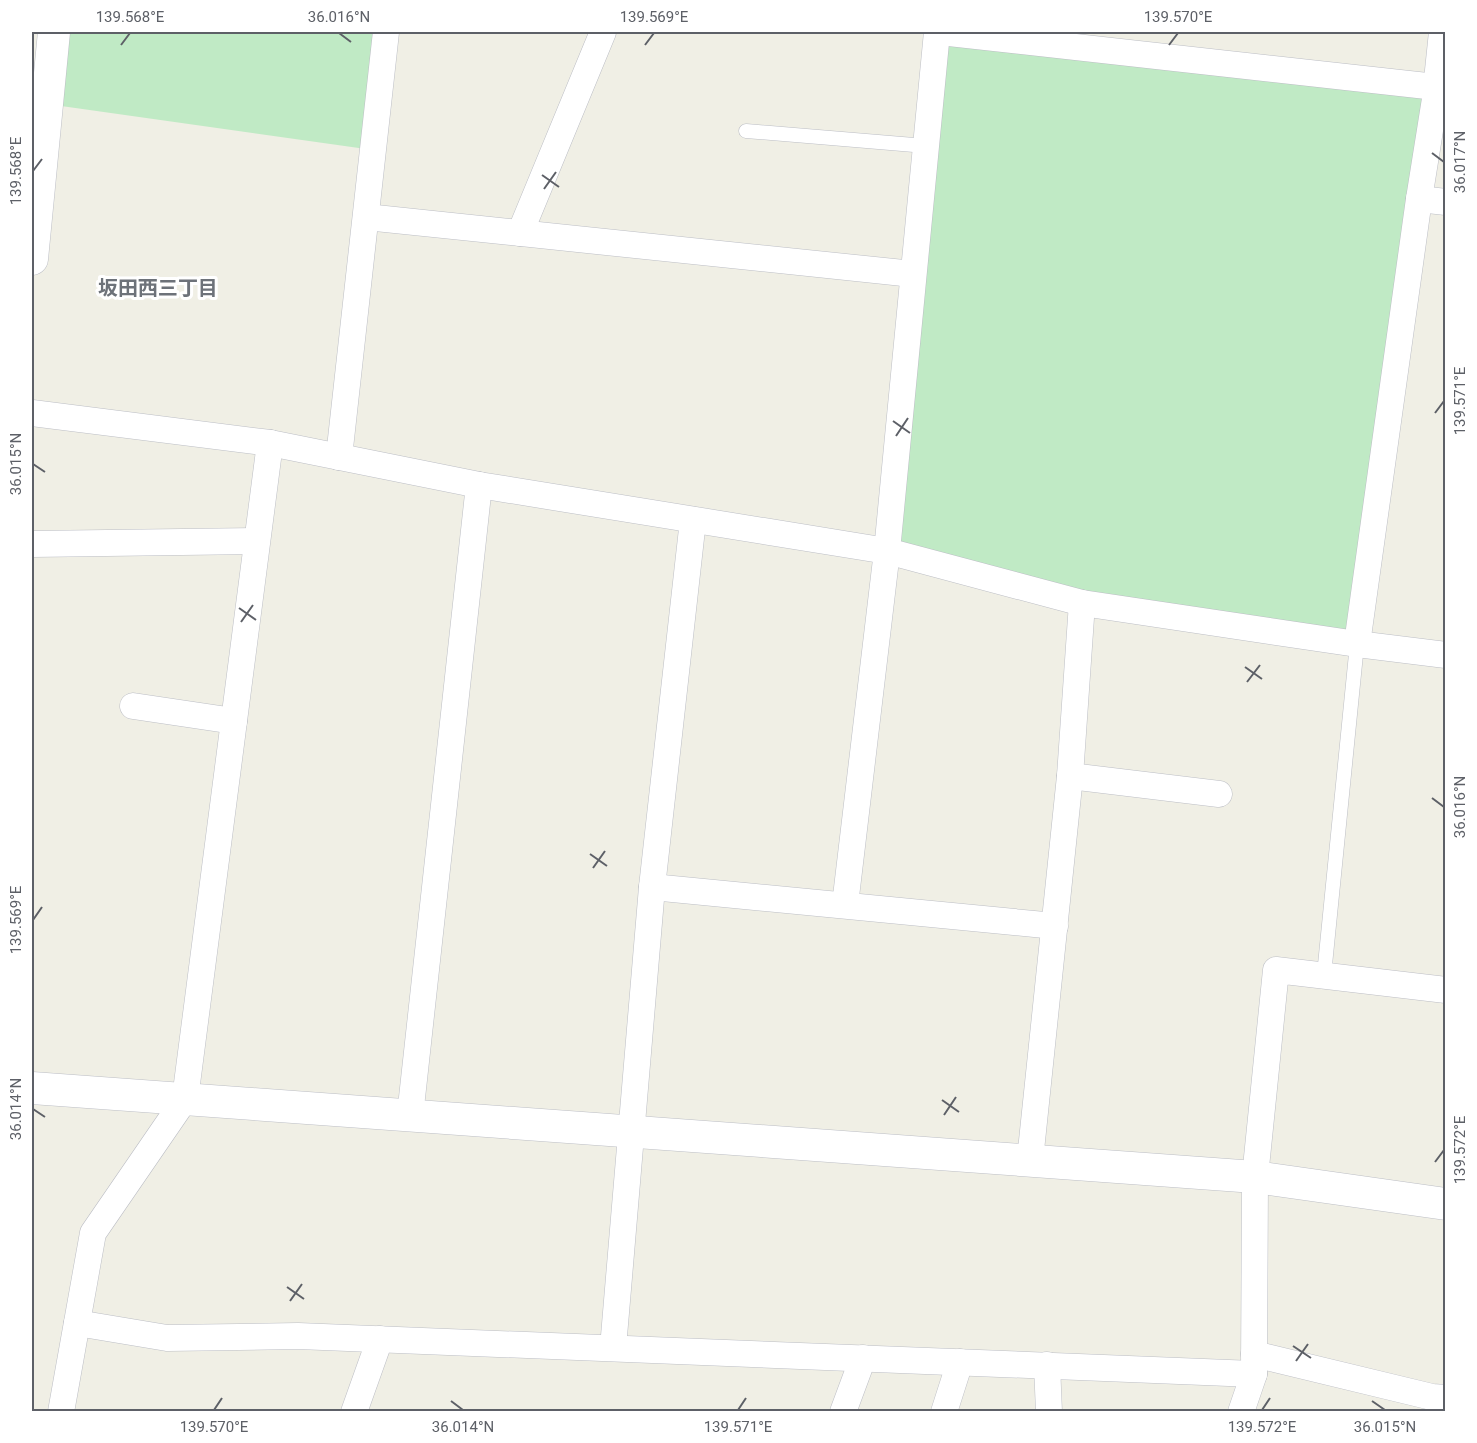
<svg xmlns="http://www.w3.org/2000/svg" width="1477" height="1443" font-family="Roboto,'Noto Sans JP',sans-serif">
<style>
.green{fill:#c0eac5}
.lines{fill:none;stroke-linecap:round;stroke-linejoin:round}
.service-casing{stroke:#bcbec5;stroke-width:15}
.minor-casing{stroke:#bcbec5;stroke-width:27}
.tertiary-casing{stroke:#bcbec5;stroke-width:33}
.service{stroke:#fff;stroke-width:14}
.minor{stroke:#fff;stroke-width:26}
.tertiary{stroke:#fff;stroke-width:32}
.ticks{fill:none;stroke:#5d6067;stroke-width:2}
.labels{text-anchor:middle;stroke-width:6;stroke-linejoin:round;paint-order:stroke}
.neighbourhood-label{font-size:20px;font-weight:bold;fill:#6d7279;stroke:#fff}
.neatline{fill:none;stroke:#5d6067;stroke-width:2}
.ticks-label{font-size:15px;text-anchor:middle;fill:#5d6067}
</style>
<rect width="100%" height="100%" fill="#f0efe5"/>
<g class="green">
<path d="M54 32H386L373 150 47 104Z"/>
<path d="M937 32 1436 87 1357 644 887 551Z"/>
</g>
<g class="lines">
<defs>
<g id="service">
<path d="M746 131 926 146"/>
<path d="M1324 975 1357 644"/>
</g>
<g id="minor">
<path d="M940 32 1436 87"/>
<path d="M1419 199 1446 202"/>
<path d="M366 217 913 274"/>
<path d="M520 233 603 32"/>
<path d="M32 413 270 443 479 485 887 551 1082 603 1357 644 1446 655"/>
<path d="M339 457 386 32"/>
<path d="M32 544 256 541"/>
<path d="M1357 644 1419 199 1435 99 1442 32"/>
<path d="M133 706 234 721"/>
<path d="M1070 776 1219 794"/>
<path d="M652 887 1055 926"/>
<path d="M845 905 887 551 937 32"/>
<path d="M410 1116 479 485"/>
<path d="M1030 1160 1070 776 1082 603"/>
<path d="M77 1323 167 1338 298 1336 1254 1374"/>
<path d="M613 1348 652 887 693 520"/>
<path d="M1254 1354 1432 1397 1446 1398"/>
<path d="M1047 1365 1049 1412"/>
<path d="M61 1412 93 1233 185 1099 270 443"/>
<path d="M354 1412 380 1339"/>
<path d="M843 1412 863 1358"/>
<path d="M944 1412 960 1362"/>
<path d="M1241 1412 1254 1374 1255 1177 1276 970 1446 990"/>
</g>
<g id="tertiary">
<path d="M32 259 54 32"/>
<path d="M32 1088 1255 1177 1446 1204"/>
</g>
</defs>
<use href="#service" class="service-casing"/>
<use href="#minor" class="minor-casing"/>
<use href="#tertiary" class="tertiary-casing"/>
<use href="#service" class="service"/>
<use href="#minor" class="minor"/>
<use href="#tertiary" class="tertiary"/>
</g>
<path class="ticks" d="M339 33 351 42M121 45 130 33M645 45 654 33M1169 45 1178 33M1432 153 1444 162M33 171 42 159M542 175 559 187M544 189 556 172M1435 413 1444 401M893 421 910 433M896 436 908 418M33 464 45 472M239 608 256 620M241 622 253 605M1245 667 1262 679M1247 682 1260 665M1432 798 1444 807M590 854 607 866M593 868 605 851M33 920 42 907M942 1100 959 1112M33 1109 45 1117M944 1115 956 1097M1435 1162 1444 1150M287 1287 304 1299M290 1301 302 1284M1293 1346 1311 1358M1296 1361 1308 1344M451 1401 463 1410M1372 1401 1385 1410M214 1410 222 1398M738 1410 746 1398M1262 1410 1270 1398"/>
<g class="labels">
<g class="neighbourhood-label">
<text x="158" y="295">坂田西三丁目</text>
</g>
</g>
<rect width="1477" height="1443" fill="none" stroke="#ffffff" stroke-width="66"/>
<rect x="33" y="33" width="1411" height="1377" class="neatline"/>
<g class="ticks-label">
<text x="130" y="22">139.568°E</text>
<text x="339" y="22">36.016°N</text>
<text x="654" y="22">139.569°E</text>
<text x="1178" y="22">139.570°E</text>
<text transform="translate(1460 162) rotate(-90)" y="5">36.017°N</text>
<text transform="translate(16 171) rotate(-90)" y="5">139.568°E</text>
<text transform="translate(1460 401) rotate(-90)" y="5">139.571°E</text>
<text transform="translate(16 464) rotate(-90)" y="5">36.015°N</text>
<text transform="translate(1460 807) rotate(-90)" y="5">36.016°N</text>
<text transform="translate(16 920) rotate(-90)" y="5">139.569°E</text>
<text transform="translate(16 1109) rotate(-90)" y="5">36.014°N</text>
<text transform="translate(1460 1150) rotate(-90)" y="5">139.572°E</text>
<text x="214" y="1432">139.570°E</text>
<text x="463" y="1432">36.014°N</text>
<text x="738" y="1432">139.571°E</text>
<text x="1262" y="1432">139.572°E</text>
<text x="1385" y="1432">36.015°N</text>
</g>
</svg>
